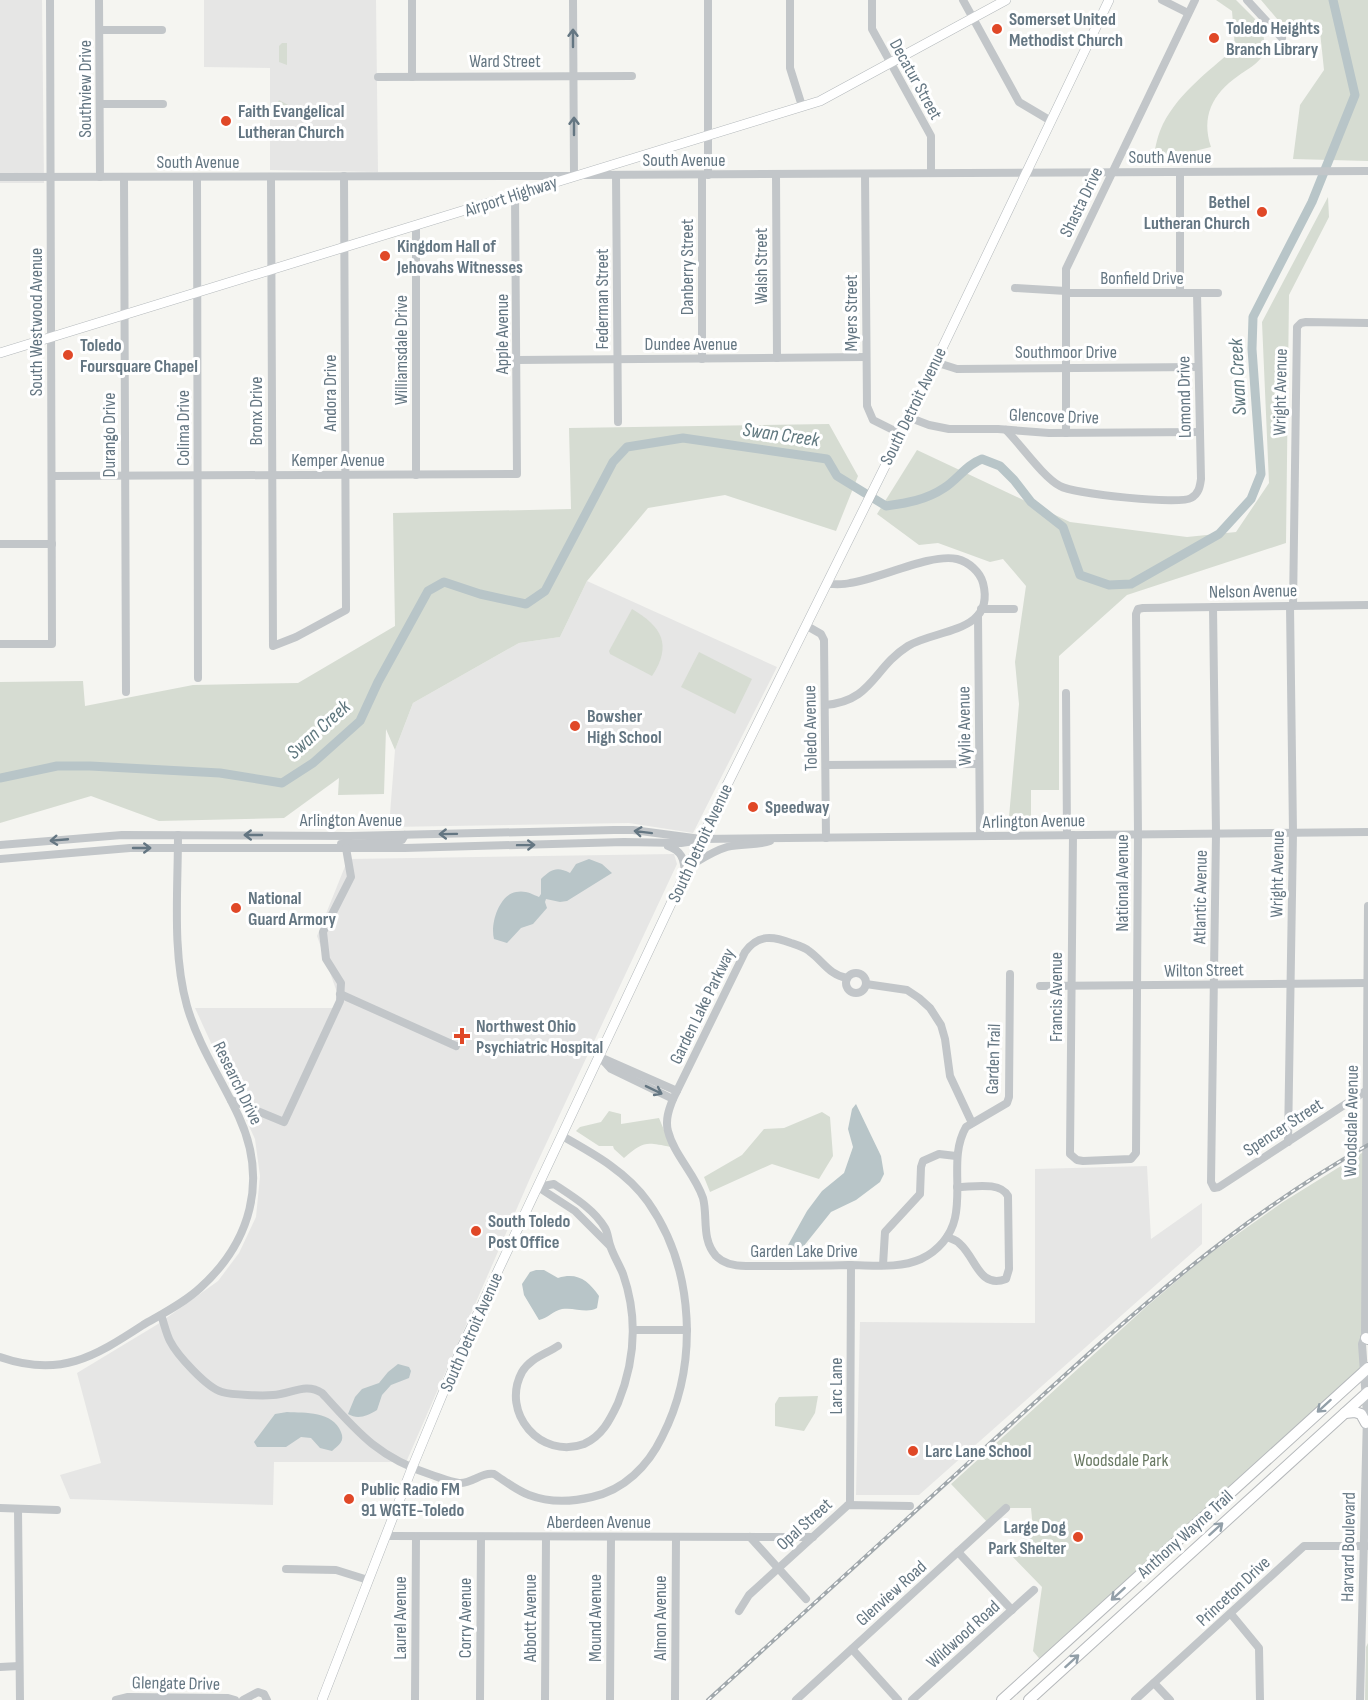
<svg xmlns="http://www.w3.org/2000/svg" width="1368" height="1700" font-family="'Sofia Sans Condensed',sans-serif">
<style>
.built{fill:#e6e6e5}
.green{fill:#d6dcd2}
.water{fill:#b8c5c8}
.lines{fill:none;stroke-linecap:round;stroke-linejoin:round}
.river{stroke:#b8c5c8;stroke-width:9}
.major-casing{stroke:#b3b8bb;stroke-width:10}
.highway-casing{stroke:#b5b8bb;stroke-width:12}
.minor{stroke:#c2c6c9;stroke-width:8}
.major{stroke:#fff;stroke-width:9}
.highway{stroke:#fff;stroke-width:10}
.rail-casing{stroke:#a1a8ac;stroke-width:4}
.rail{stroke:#fff;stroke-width:1.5;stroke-dasharray:4.5;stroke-linecap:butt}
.oneway{stroke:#647682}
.oneway2{stroke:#929fa8}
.poi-dot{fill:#e04827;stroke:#fff;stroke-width:2}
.labels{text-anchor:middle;stroke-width:6;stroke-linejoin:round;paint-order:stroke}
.poi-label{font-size:18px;font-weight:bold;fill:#647682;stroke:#fff;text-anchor:start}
.street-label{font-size:18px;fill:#647682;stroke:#fff}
.park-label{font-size:18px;fill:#697963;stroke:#fff}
.water-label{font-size:20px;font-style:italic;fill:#60787f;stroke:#fff}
</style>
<rect width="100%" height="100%" fill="#f5f5f1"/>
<g class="built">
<path d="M0 0H42L44 183H0Z"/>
<path d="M204 0H376L378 172 270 170V68L204 67Z"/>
<path d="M587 581 777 667 693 833 629 823 389 827 395 750 413 703 519 643 560 637Z"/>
<path d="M674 854 677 864 531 1176 404 1467 394 1462H274L273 1505 70 1499 60 1475 101 1463 77 1373 158 1324 218 1281 239 1253 256 1217 260 1176 255 1139 195 1008H336L339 998 317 936 348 859Z"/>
<path d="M1147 1166 1151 1239 1202 1203V1244L919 1495H856L860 1322 1035 1323V1169Z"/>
</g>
<g class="green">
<path d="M1216 0H1236L1263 27C1263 35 1266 48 1263 55 1257 65 1247 69 1238 76 1212 94 1201 117 1211 147L1162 159 1154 153C1156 146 1157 138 1160 131 1174 96 1208 72 1235 48L1232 11Z"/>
<path d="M1261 0H1368V161L1293 159 1300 105 1324 70 1319 22 1310 21 1296 27 1278 20Z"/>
<path d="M282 43H287V65L279 62V46Z"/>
<path d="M279 100 290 106 291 114 289 117 279 115 276 106Z"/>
<path d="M1328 197 1329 217 1289 295 1286 543 1127 595 1059 656V790H1031V816L1009 817 1019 704 1015 662 1026 586 1003 559 990 562 938 543 919 545 877 514 917 450 1070 522 1187 537 1236 532 1269 483 1262 322Z"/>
<path d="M829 424 858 476 836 531 725 495 648 508 587 581 560 637 519 643 413 703 395 750 386 729 384 794 338 795 339 778 284 818 159 821 91 796 0 823V682L83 681 85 706 193 685 298 683 395 626 393 513 571 509 569 428Z"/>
<path d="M632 609C661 626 673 644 652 676L610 654 609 651Z"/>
<path d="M699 652 752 679 735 714 681 687Z"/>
<path d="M609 1111 621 1114V1124L659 1118 671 1147C645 1142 644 1141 624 1158L614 1149 613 1146H599L576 1131 580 1127 601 1122Z"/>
<path d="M822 1112 830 1117 833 1156 819 1179 772 1164 710 1192 704 1177 742 1155 764 1129 784 1128Z"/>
<path d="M1365 1151 1362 1372 1043 1663 1033 1651 1042 1587 1009 1553 1033 1529 1031 1508H1006L989 1524 951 1484 1146 1307 1205 1257 1283 1202Z"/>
<path d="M818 1396 815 1413 804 1431 775 1426V1404L779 1397Z"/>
<path d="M1368 1643V1700H1365L1366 1647Z"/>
</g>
<g class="water">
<path d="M589 859 602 864 612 873 567 901 560 902 546 899 545 902 547 908 533 924 521 928 507 943 494 939C490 924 499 895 516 892 525 890 532 894 539 897L541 894V879C551 869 557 866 570 873L576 864Z"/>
<path d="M856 1104 881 1156 884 1174 880 1182 856 1200 831 1212 799 1252 792 1250 788 1245 807 1211 822 1191 844 1173 853 1147 848 1129 852 1109Z"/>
<path d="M536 1270H544L558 1278C577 1272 588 1280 599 1296L597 1308C586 1314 575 1307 562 1309 553 1311 548 1318 539 1320L524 1295 522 1284 530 1272Z"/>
<path d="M398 1364 409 1367 411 1371 409 1378 391 1385 382 1395 377 1410C367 1416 358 1420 348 1414L355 1397 362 1389 379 1383 388 1372Z"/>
<path d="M287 1412C305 1413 333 1411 341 1432 345 1441 339 1445 332 1451L320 1448 311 1438 301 1437 286 1447H257L254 1442 275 1414Z"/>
</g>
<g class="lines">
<path class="river" d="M0 778 57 766H90L220 773 282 783 313 763 360 721 378 682 428 591 444 582 480 594 526 604 545 591 613 462 627 447 683 438 827 459 837 476 886 506C907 503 926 500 944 488 958 479 966 465 982 459L1000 466 1014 480 1031 502 1063 527 1080 575 1109 585 1131 584 1219 534 1251 499 1261 474 1252 349 1253 317 1312 202 1355 95 1333 0"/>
<defs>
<g id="major">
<path d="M0 353 820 101 1006 0"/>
<path d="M322 1700 412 1468 462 1347 725 789 901 434 1109 0"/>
</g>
<g id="highway">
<path d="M1366 1338 1368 1339"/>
<path d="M1345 1413 1355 1412 1361 1414 1366 1423"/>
<path d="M1002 1700 1368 1368"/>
<path d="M1029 1700 1368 1392"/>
</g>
</defs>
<use href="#major" class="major-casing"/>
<use href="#highway" class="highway-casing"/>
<g class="minor">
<path d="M99 0 100 177"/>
<path d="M412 0V77"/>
<path d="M573 0 574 176"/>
<path d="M708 0V175"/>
<path d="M790 0V68L802 106"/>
<path d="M872 0V29L931 136V173"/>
<path d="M963 0 1019 102 1051 121"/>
<path d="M1162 0 1188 13"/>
<path d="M1247 0 1282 38"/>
<path d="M100 30H162"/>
<path d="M378 77 632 76"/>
<path d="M100 104H163"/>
<path d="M1180 172V293"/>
<path d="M776 174 777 358"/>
<path d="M865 174 867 406 873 420 901 434"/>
<path d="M583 175 1368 171"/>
<path d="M616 175 618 422"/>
<path d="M702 175V359"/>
<path d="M0 177 571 176"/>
<path d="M124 177 126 692"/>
<path d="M197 177 198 678"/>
<path d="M271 177 273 646 296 637 346 610 344 176"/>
<path d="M416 225V475"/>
<path d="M1015 288 1066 291"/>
<path d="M1066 293H1218"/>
<path d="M517 360 866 357"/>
<path d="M935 362 957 369 1198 367"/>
<path d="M908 417 929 425 949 429H998L1049 433 1200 432"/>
<path d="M1006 430C1021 445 1043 477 1060 486 1074 494 1180 505 1191 498 1199 494 1200 486 1201 479L1197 293"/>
<path d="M1066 433V269L1195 0"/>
<path d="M52 476 517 474 515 195"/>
<path d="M0 544H52"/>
<path d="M1293 606 1297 327 1301 323 1306 322 1368 323"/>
<path d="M1213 607 1216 833 1211 1182 1214 1188 1219 1187 1367 1090"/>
<path d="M981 609H1014"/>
<path d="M978 616 980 836"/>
<path d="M807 626 821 634 824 640 826 838"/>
<path d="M0 644H52L50 0"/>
<path d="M1066 693 1067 835"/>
<path d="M825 705C873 701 873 668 908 646 936 629 996 633 983 583 980 572 969 562 957 559 931 553 879 579 850 583 843 585 835 584 827 584"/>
<path d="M826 765 979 764"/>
<path d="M1073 835 1070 1154 1077 1160 1083 1161 1131 1159 1136 1153 1138 834 1136 614 1138 609 1143 608 1368 605"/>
<path d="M341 844 395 842 402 840 405 835"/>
<path d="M0 845 122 835 350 836 614 830H633L701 839 1368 832"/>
<path d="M668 846C682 851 684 859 685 873"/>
<path d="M0 859 130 848H405L624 842 681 843 694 841"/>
<path d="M688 867C700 860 713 851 727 847 742 843 756 846 770 841"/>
<circle cx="856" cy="983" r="10"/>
<path d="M847 978C829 975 823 961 809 951 804 947 797 945 791 943 773 936 758 934 745 952L673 1099C669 1109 665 1120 668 1131 674 1155 695 1174 703 1198 708 1217 701 1239 716 1256 724 1264 736 1266 746 1266 780 1266 814 1266 848 1265 872 1265 899 1269 921 1259 938 1251 951 1236 955 1218 962 1187 950 1155 966 1127L1007 1103 1009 1097 1010 974"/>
<path d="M866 984 907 990 919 998 930 1008 941 1025 945 1039 950 1076 972 1123"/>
<path d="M1040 986 1368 983"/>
<path d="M340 994 456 1046"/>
<path d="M600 1057 611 1069 673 1099"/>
<path d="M602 1058 677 1091"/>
<path d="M231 1100 284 1122 340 1001 341 983 326 959 323 932 351 877 346 848"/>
<path d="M1288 1142 1293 833 1290 606"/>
<path d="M538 1187 554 1184C572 1196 594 1209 605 1228 608 1233 608 1239 610 1245 613 1255 619 1264 623 1274 638 1317 635 1361 618 1403 610 1420 602 1436 584 1444 541 1460 500 1413 522 1372 530 1358 546 1354 558 1346"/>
<path d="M538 1187 575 1211 610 1246"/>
<path d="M947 1237C952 1239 957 1240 960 1244 976 1258 979 1289 1006 1279L1009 1269 1008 1196C1000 1181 973 1187 957 1187"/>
<path d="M883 1265 885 1232 920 1194 921 1167 923 1161 939 1154 956 1156"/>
<path d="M161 1315C164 1323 166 1333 170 1341 177 1355 207 1388 222 1392 232 1395 263 1396 273 1395 291 1394 306 1382 322 1393 358 1433 379 1458 432 1475 441 1478 450 1482 459 1483 472 1484 481 1472 494 1474 505 1481 516 1490 529 1495 550 1503 571 1502 592 1497 624 1490 648 1466 662 1437 699 1365 695 1269 648 1202 627 1172 594 1154 562 1136"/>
<path d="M633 1330H687"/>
<path d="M0 1357C60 1378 94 1357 143 1325 162 1314 184 1303 200 1288 251 1242 268 1180 239 1117 222 1080 198 1045 187 1006 172 953 178 890 178 835"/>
<path d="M848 1505 850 1504 851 1265"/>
<path d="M0 1508 57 1510"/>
<path d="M18 1509 20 1700"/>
<path d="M386 1536 813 1537"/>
<path d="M750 1537 806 1599"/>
<path d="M958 1552 1012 1610"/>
<path d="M286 1569 336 1570 368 1580"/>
<path d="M739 1611 749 1595 848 1505 910 1506"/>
<path d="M1231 1614 1259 1648 1260 1700"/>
<path d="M852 1649 898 1700"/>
<path d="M0 1667 19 1666"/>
<path d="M1154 1683 1170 1700"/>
<path d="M116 1700 128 1697 228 1698 235 1700"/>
<path d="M243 1700 258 1692 264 1694 267 1700"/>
<path d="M415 1700 416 1537"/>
<path d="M480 1700 481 1537"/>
<path d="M545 1700 546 1537"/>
<path d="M610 1700 611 1537"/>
<path d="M675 1700 676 1537"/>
<path d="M796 1700 1006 1508"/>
<path d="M912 1700 1034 1590"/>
<path d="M1135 1700 1304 1546H1366"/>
<path d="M1360 1700 1367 1415 1362 1344 1365 1336 1368 906"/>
</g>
<use href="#major" class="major"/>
<use href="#highway" class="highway"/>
<defs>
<path id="rail" d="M708 1700C808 1609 908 1517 1009 1426 1124 1321 1231 1222 1368 1145"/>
</defs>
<use href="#rail" class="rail-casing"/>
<use href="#rail" class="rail"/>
</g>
<defs><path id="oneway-shaft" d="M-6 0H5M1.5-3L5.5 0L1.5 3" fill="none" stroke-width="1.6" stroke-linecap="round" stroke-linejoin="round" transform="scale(1.5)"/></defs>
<g class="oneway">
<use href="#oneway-shaft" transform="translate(573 38) rotate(-90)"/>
<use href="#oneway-shaft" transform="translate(574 126) rotate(-90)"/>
<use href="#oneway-shaft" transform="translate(643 832) rotate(-173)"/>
<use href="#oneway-shaft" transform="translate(448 834) rotate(179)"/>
<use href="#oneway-shaft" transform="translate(253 835) rotate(-180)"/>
<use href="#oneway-shaft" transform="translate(59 840) rotate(175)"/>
<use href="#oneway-shaft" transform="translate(526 845) rotate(-1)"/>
<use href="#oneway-shaft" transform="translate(142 848)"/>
<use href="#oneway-shaft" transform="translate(654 1090) rotate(26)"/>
</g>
<g class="oneway2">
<use href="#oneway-shaft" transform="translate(1324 1406) rotate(138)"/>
<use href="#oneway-shaft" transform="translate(1216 1529) rotate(-42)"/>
<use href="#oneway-shaft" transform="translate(1118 1594) rotate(138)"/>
<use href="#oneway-shaft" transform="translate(1072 1661) rotate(-42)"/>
</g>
<g class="poi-dot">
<circle cx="997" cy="29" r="6"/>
<circle cx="1214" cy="38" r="6"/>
<circle cx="226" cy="121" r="6"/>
<circle cx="1262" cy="212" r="6"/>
<circle cx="385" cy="256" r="6"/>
<circle cx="68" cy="355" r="6"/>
<circle cx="575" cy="726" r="6"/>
<circle cx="753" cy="807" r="6"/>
<circle cx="236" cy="908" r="6"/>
<path d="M459 1027h6v6h6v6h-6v6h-6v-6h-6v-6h6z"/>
<circle cx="476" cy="1231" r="6"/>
<circle cx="913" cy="1451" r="6"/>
<circle cx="349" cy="1499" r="6"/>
<circle cx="1078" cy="1537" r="6"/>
</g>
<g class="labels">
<g class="poi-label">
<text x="1009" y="25">Somerset United<tspan x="1009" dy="21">Methodist Church</tspan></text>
<text x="1226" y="34">Toledo Heights<tspan x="1226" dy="21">Branch Library</tspan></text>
<text x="238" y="117">Faith Evangelical<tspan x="238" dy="21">Lutheran Church</tspan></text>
<text x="1250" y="208" text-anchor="end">Bethel<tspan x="1250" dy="21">Lutheran Church</tspan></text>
<text x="397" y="252">Kingdom Hall of<tspan x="397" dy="21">Jehovahs Witnesses</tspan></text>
<text x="80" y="351">Toledo<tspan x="80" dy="21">Foursquare Chapel</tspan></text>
<text x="587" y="722">Bowsher<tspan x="587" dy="21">High School</tspan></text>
<text x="765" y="813">Speedway</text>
<text x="248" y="904">National<tspan x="248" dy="21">Guard Armory</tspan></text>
<text x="476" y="1032">Northwest Ohio<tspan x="476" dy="21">Psychiatric Hospital</tspan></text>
<text x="488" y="1227">South Toledo<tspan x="488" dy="21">Post Office</tspan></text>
<text x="925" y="1457">Larc Lane School</text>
<text x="361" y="1495">Public Radio FM<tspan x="361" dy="21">91 WGTE-Toledo</tspan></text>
<text x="1066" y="1533" text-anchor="end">Large Dog<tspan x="1066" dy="21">Park Shelter</tspan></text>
</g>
<g class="street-label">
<text x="505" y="67">Ward Street</text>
<text transform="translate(916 79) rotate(61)" y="6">Decatur Street</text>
<text transform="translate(85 89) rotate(-90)" y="6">Southview Drive</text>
<text x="1170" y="163">South Avenue</text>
<text x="684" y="166">South Avenue</text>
<text x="198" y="168">South Avenue</text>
<text transform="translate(511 196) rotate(-18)" y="6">Airport Highway</text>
<text transform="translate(1081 202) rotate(-64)" y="6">Shasta Drive</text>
<text transform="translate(761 266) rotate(-90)" y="6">Walsh Street</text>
<text transform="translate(687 267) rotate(-90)" y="6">Danberry Street</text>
<text x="1142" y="284">Bonfield Drive</text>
<text transform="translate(602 299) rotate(-90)" y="6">Federman Street</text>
<text transform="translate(851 313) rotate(-90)" y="6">Myers Street</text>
<text transform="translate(36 322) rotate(-90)" y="6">South Westwood Avenue</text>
<text transform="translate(502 334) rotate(-90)" y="6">Apple Avenue</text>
<text x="691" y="350">Dundee Avenue</text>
<text transform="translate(401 350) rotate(-90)" y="6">Williamsdale Drive</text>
<text x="1066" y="358">Southmoor Drive</text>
<text transform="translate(1280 392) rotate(-89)" y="6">Wright Avenue</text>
<text transform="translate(330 393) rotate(-90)" y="6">Andora Drive</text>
<text transform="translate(1184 397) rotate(-91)" y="6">Lomond Drive</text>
<text transform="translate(913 406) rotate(-64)" y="6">South Detroit Avenue</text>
<text transform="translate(256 411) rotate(-90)" y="6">Bronx Drive</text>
<text transform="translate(1054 416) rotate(2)" y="6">Glencove Drive</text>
<text transform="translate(183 428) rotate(-90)" y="6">Colima Drive</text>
<text transform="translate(109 435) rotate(-90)" y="6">Durango Drive</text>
<text x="338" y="466">Kemper Avenue</text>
<text transform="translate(1253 591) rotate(-1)" y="6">Nelson Avenue</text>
<text transform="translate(964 726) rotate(-91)" y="6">Wylie Avenue</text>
<text transform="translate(810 728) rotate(-91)" y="6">Toledo Avenue</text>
<text x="351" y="826">Arlington Avenue</text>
<text transform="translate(1034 821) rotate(-1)" y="6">Arlington Avenue</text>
<text transform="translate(700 843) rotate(-65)" y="6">South Detroit Avenue</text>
<text transform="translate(1277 874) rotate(-89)" y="6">Wright Avenue</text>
<text transform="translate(1122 883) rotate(-90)" y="6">National Avenue</text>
<text transform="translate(1200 897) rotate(-89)" y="6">Atlantic Avenue</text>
<text transform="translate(1204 970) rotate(-1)" y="6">Wilton Street</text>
<text transform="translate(1056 997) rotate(-90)" y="6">Francis Avenue</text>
<text transform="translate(702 1006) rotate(-64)" y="6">Garden Lake Parkway</text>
<text transform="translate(993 1059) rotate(-88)" y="6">Garden Trail</text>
<text transform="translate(238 1083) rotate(64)" y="6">Research Drive</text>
<text transform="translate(1351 1121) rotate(-89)" y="6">Woodsdale Avenue</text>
<text transform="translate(1283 1127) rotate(-33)" y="6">Spencer Street</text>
<text x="804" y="1257">Garden Lake Drive</text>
<text transform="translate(471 1332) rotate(-66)" y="6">South Detroit Avenue</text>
<text transform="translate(836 1386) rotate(-90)" y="6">Larc Lane</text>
<text x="599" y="1528">Aberdeen Avenue</text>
<text transform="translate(804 1524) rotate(-42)" y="6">Opal Street</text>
<text transform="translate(1185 1534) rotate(-42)" y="6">Anthony Wayne Trail</text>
<text transform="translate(1348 1547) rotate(-89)" y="6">Harvard Boulevard</text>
<text transform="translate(1233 1591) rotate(-43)" y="6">Princeton Drive</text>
<text transform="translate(891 1593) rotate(-42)" y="6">Glenview Road</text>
<text transform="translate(400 1618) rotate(-90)" y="6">Laurel Avenue</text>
<text transform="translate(465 1618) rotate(-90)" y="6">Corry Avenue</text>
<text transform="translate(530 1618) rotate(-90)" y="6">Abbott Avenue</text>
<text transform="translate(595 1618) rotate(-90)" y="6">Mound Avenue</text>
<text transform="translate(660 1618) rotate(-90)" y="6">Almon Avenue</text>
<text transform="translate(963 1634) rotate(-42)" y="6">Wildwood Road</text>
<text transform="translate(176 1683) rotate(1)" y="6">Glengate Drive</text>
</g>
<g class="park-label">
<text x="1121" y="1466">Woodsdale Park</text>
</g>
<g class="water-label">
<text transform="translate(1237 377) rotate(-93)" y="7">Swan Creek</text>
<text transform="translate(781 434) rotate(8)" y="7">Swan Creek</text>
<text transform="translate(318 729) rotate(-42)" y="7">Swan Creek</text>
</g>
</g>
</svg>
